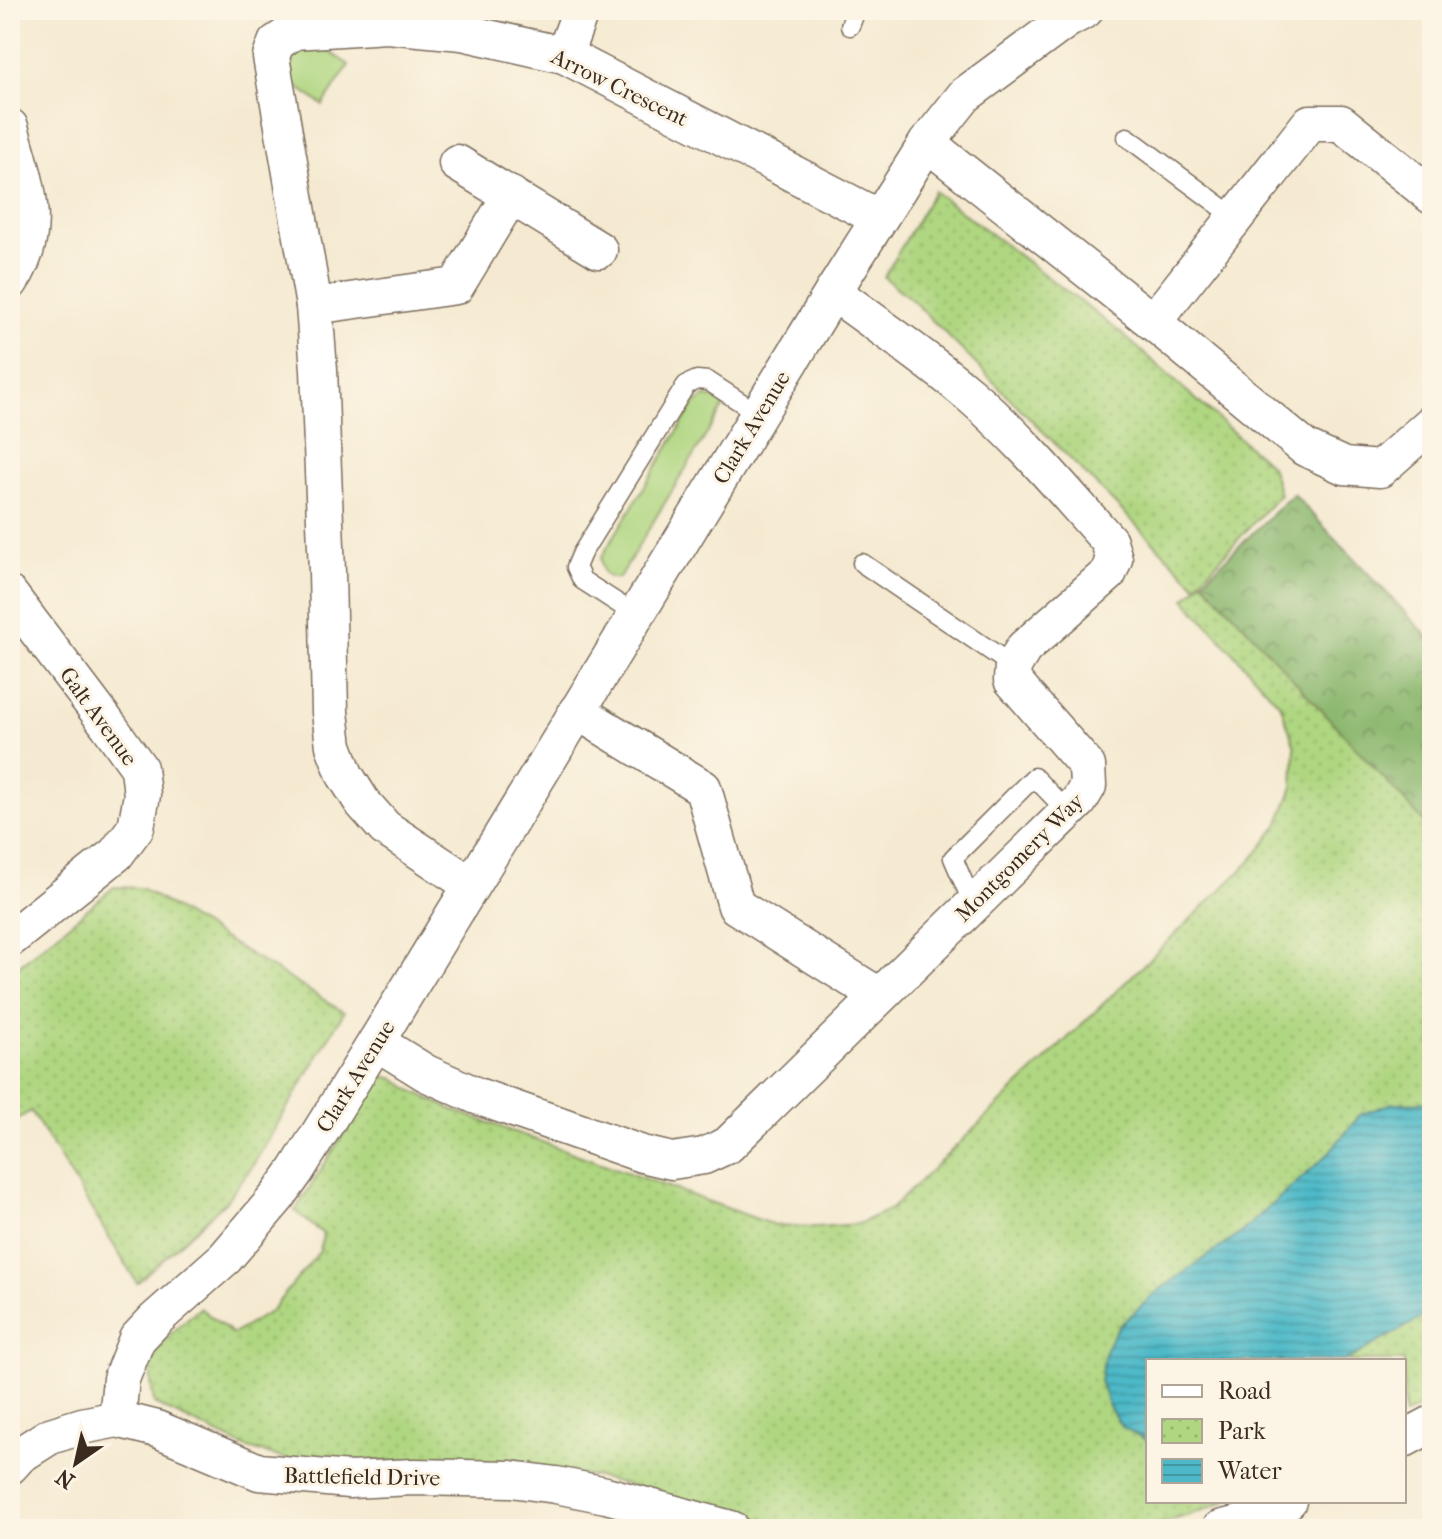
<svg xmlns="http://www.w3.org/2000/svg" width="1442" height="1539" font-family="'IM FELL French Canon',serif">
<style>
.grass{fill:#afd680;stroke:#75804f;stroke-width:2}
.forest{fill:url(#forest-crowns);stroke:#637046;stroke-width:2}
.park{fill:url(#park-dots);stroke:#75804f;stroke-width:2}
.water{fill:url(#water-rules);stroke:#447273;stroke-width:2}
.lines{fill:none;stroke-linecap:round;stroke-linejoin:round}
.lane-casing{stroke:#7c6d5d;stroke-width:21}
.street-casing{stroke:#7c6d5d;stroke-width:39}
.lane{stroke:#fff;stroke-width:18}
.street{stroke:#fff;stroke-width:36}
.labels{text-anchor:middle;stroke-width:6;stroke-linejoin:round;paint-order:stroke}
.street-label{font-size:22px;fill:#3b2a1e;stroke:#fcf5e5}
</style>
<defs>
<pattern id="forest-crowns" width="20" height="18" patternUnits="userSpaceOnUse" patternTransform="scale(2)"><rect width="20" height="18" fill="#8bb76e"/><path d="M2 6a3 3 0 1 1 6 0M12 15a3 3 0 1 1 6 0" fill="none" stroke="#73955a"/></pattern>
<pattern id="park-dots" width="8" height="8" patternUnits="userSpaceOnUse" patternTransform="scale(2)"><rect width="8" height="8" fill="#afd680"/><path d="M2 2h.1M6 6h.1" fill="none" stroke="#97b86e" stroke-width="1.8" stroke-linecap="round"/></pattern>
<pattern id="water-rules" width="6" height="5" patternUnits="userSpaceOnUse" patternTransform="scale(2)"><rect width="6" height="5" fill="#4db9c8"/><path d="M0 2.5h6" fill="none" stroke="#4197a2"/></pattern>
</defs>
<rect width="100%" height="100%" fill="#fcf5e5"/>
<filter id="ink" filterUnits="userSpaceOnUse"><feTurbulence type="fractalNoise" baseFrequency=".0125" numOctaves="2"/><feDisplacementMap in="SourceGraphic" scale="16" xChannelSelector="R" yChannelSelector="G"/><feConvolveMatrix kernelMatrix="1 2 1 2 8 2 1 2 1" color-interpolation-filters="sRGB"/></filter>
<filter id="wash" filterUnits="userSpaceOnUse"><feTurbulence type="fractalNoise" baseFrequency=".006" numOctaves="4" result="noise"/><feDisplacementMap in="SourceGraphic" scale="32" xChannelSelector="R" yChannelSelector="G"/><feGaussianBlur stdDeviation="1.8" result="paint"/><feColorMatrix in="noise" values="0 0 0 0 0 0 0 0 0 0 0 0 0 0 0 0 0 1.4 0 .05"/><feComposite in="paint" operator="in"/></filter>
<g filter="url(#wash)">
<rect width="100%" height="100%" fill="#f5ead1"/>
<g class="grass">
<path d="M318 44 349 65 323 105 291 83C289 60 291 46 318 44Z"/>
<path d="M705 397 715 398 725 404 619 578C604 580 601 570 601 558L695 403Z"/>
</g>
<path class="forest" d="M1293 494 1432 641V831L1203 581Z"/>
<g class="park">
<path d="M934 191 1120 332 1271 466 1280 494 1196 585 913 301 884 277Z"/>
<path d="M1203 581 1432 831V1401L1404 1415V1361H1148V1501H1228L1186 1516 1141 1529H799L597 1477 492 1463 289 1460 245 1447 154 1404C153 1394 150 1382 151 1372 153 1345 181 1324 200 1308L233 1334 271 1311 320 1251 323 1234 295 1211 375 1084 384 1076 395 1079 413 1091 453 1110 774 1225 816 1227 858 1224 891 1209 1252 860 1278 825 1293 787 1295 747 1281 706 1185 599Z"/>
<path d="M114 887 141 888 344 1012 252 1167 225 1202 137 1283 31 1111 10 1123V973Z"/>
</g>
<path class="water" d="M1432 1102V1312L1345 1361H1148V1441L1121 1426 1108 1405 1100 1380 1106 1348 1119 1326 1159 1290 1238 1235 1326 1156 1361 1114 1393 1103Z"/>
</g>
<g filter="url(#ink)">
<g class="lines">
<defs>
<g id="lane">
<path d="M850 26 856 10"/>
<path d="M1127 137 1235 217"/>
<path d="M862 563 1013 666"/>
<path d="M636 615 582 580 576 567 582 553 686 385 697 380 708 381 759 414"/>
<path d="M973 904 953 858 1034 777 1068 812"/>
</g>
<g id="street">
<path d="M564 55 581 10"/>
<path d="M10 127C25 182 46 230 10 282"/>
<path d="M927 143 1153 322 1305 448 1344 466 1380 469 1432 423"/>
<path d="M457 163 599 250"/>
<path d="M314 306 456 286 511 195"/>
<path d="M1153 322 1310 123H1341L1432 196"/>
<path d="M10 595 109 726 139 768 142 795 136 827 116 854 10 939"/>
<path d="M577 711 703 788 736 906 879 996"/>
<path d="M471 885 385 828 362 802 345 775 334 746 330 712 327 572 319 370 314 306 271 57 276 43 294 31 387 25 462 32 564 55 879 218"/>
<path d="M376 1042 426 1073 477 1096 642 1154 672 1161 704 1156 728 1145 1079 801 1088 786 1087 766 1012 680 1013 666 1024 648 1108 574 1114 559 1109 541C1064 491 1021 439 970 395 927 358 879 326 833 292"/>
<path d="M117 1419 121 1379 137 1339 156 1319 225 1258 278 1196 296 1171 376 1042 833 292 927 143 965 95 1065 21 1085 10"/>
<path d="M1404 1439 1432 1424"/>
<path d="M10 1466 20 1455 50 1436 82 1426 117 1419 157 1429 259 1472 349 1480 414 1477 511 1479 556 1485 606 1495 731 1529"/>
<path d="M1220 1529 1251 1521 1288 1501"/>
</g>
</defs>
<use href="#lane" class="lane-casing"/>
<use href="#street" class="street-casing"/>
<use href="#lane" class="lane"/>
<use href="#street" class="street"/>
</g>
</g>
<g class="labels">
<g class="street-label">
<text transform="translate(620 87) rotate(26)" y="8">Arrow Crescent</text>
<text transform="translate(751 427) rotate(-59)" y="8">Clark Avenue</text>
<text transform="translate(99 716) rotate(54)" y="8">Galt Avenue</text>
<text transform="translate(1019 857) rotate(-45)" y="8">Montgomery Way</text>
<text transform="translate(355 1076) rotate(-58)" y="8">Clark Avenue</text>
<text transform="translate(362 1476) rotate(1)" y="8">Battlefield Drive</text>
</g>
</g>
<rect width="1442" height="1539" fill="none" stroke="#fcf5e5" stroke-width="40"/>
<rect x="1146" y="1359" width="260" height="144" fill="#fcf5e5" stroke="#afa495" stroke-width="2"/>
<rect x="1162" y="1385" width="40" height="12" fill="#ffffff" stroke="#afa495" stroke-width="2"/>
<text x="1218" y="1399" font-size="24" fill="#3b2a1e">Road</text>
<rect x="1162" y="1419" width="40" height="24" fill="url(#park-dots)" stroke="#afa495" stroke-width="2"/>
<text x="1218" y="1439" font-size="24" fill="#3b2a1e">Park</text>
<rect x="1162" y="1459" width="40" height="24" fill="url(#water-rules)" stroke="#afa495" stroke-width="2"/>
<text x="1218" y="1479" font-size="24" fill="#3b2a1e">Water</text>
<g transform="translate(76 1463) rotate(214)" stroke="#fcf5e5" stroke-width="6" paint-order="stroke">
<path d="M0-6L14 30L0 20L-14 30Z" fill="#3b2a1e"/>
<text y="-12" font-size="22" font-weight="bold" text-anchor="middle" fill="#3b2a1e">N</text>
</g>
</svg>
